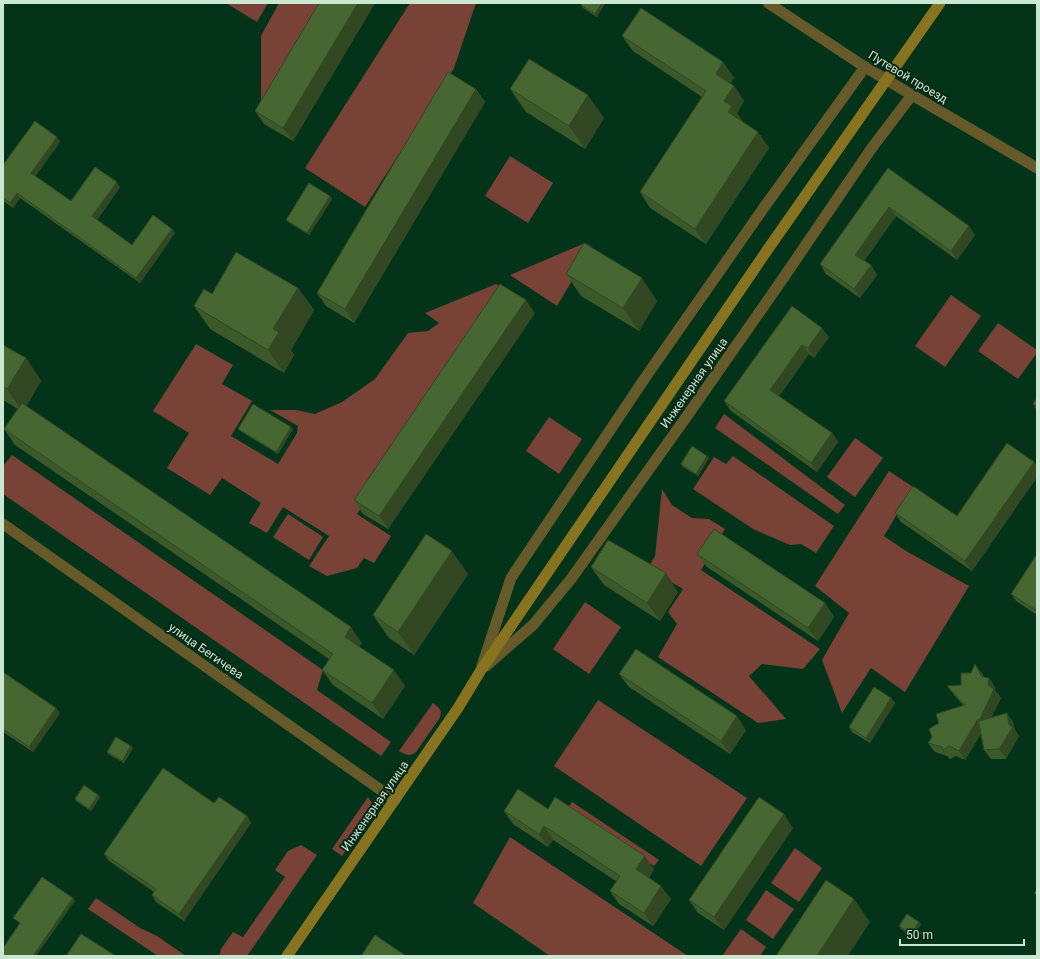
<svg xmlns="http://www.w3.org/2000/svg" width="1040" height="959" font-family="Roboto,sans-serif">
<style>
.green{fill:#784336}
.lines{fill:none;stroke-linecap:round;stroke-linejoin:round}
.minor{stroke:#665a2b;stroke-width:11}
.tertiary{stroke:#665a2b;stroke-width:11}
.secondary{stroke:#887321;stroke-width:11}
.secondary-bridge{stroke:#887321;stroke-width:11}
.wall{fill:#3c592a}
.shaded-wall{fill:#314822}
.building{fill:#466731;stroke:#314822}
.labels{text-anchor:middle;stroke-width:4;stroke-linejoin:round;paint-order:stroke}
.street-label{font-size:12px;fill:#c9e7d1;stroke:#082815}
</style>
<rect width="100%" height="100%" fill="#03341a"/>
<g class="green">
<path d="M226 3H268L257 22Z"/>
<path d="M279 3H319L261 101V36Z"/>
<path d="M410 3H476L454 68 365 207 305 168Z"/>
<path d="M510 156 553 183 528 223 485 196Z"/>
<path d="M585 243 592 247 557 306 510 275Z"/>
<path d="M496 284 509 291 357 514 391 536 374 563 364 558 357 568 327 576 309 566 329 536 283 507 267 533 249 523 261 503 222 478 210 495 167 468 189 433 153 411 196 344 233 365 222 384 252 401 231 436 278 464 297 433 298 426 270 410H296L315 414 342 402 375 379 408 333 428 331 439 323 425 313Z"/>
<path d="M951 295 981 316 945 367 915 346Z"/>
<path d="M998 323 1037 350V353L1018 379 978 351Z"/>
<path d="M724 414 845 505 838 514 715 428Z"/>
<path d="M549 417 582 439 559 474 526 451Z"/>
<path d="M855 438 883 458 855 497 827 477Z"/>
<path d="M12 455 323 670 317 690 391 742 381 756 3 494V466Z"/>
<path d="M733 456 834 526 816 553 801 544 790 545 753 529 693 489 714 457 726 464Z"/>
<path d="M889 471 913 487 884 536 906 551 969 586 905 692 871 668 842 713 822 660 849 613 815 586Z"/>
<path d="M662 489 672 505 692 518 709 519 725 529 701 570 820 649 803 669 762 664 749 676 786 719 758 723 658 657 677 624 668 612 683 589 648 568 655 556Z"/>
<path d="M288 514 323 537 309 560 273 537Z"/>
<path d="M585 602 621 627 589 674 553 649Z"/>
<path d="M598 700 747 798 701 866 554 766Z"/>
<path d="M433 703C440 708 443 711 439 719L416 752C410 757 406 755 399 751Z"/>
<path d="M368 797 372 803C370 823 353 840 342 856L332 849Z"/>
<path d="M572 802 659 860 654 866 567 809Z"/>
<path d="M510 837 688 956H550L473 903Z"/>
<path d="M301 845 317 855 247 956H219L221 949 233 932 243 937 285 877 275 870 288 851Z"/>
<path d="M795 848 822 868 799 902 771 883Z"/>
<path d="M766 890 794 909 773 939 746 920Z"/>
<path d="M96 898 140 928 157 936 186 956H158L88 909Z"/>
<path d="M741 929 766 947 760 956H722Z"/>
</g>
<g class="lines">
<g class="minor">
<path d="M912 95 1037 168"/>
<path d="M3 524 395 800"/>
</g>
<g class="tertiary">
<path d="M482 666 511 578 647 375 765 206 865 67"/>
<path d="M486 666 533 625 571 579 687 416 784 277 871 149 912 95 865 67 768 3"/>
</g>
<path class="secondary" d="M287 956 458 708 481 670 768 249"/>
<path class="secondary-bridge" d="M768 249 940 3"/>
</g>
<g class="wall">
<path d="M319 3H375L293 141 264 124 255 111Z"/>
<path d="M605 3 597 17 583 8 581 5Z"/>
<path d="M622 36 723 62 734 78 730 83 734 86 744 101 737 113 742 122 758 132 769 148 706 244 650 208 640 192 702 97 633 51Z"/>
<path d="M476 89 485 102 354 323 326 306 317 293Z"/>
<path d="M510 89 604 118 585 149 526 112Z"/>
<path d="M60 142 35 176 71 201 120 187 97 220 132 245 172 229 175 233 140 283 20 198 13 208 3 201V165Z"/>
<path d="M888 168 975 235 957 260 896 216 864 261 871 265 877 275 860 298 826 274 820 264Z"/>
<path d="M330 196 332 199 309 235 288 222 286 220Z"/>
<path d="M566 274 657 301 639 331 581 296Z"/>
<path d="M298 288 314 310 291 350 294 355 284 373 210 329 194 306 212 294Z"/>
<path d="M792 306 829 337 814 358 809 354 779 396 832 433 838 442 817 472 731 411 724 401Z"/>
<path d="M535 313 388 529 363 514 354 500Z"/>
<path d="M3 345 26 358 41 381 26 406 362 643 359 647 405 686 383 719 333 685 322 670 329 659 15 445 4 429 18 409 3 400Z"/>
<path d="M1037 398V411L1033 404Z"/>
<path d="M238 429H293L278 454 240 431Z"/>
<path d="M709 458 698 476 683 467 681 464Z"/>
<path d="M1034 462 1037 466V477L972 571 901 522 895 513 957 516Z"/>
<path d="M697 554 825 603 834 617 818 641 707 567Z"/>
<path d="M1037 554V615L1016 601 1011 594Z"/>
<path d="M591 567 678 592 660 621 604 585Z"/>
<path d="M468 574 414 655 389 638 373 615Z"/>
<path d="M3 672 60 713 33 752 3 732Z"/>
<path d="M982 673 984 677 989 678 995 687V690L1001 698 991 717 1013 722 1015 730 1019 736 1006 759H991L984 750 981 734 965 760 956 756 950 759 947 756 935 752 928 743 932 737 939 723 963 705 954 695 947 686 961 685Z"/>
<path d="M619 674 746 730 730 754 629 687Z"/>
<path d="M891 698 895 703 870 743 852 732 849 727Z"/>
<path d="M131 746 133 748 124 763 108 754 107 752Z"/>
<path d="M98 795 100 797 91 811 76 801 75 799Z"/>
<path d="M214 803 247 816 251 823 184 921 156 902 152 895 154 892 109 861 104 854Z"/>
<path d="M548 809 654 869 649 878 671 899 653 926 619 904 610 891 616 881 553 840 548 847 513 824 504 811Z"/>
<path d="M793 828 724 930 698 913 689 900Z"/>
<path d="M921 924 913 937 901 929 899 926Z"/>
</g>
<g class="shaded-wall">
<path d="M358 3H375L293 141 283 128Z"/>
<path d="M602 3H605L597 17 595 14Z"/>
<path d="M723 62 734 78 727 89 716 74Z"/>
<path d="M734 86 744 101 737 113 743 121 739 128 728 112 724 101Z"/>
<path d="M476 89 485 102 354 323 345 309Z"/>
<path d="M588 95 604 118 585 149 569 126Z"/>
<path d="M758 132 769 148 706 244 695 229Z"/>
<path d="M57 137 60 142 34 178 31 173Z"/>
<path d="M117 182 120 187 96 221 92 216Z"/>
<path d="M17 193 20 198 13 208 10 203Z"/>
<path d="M330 196 332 199 309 235 307 233Z"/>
<path d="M889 207 896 216 862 264 855 255Z"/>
<path d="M969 226 975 235 957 260 951 251Z"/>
<path d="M172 229 175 233 140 283 136 278Z"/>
<path d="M871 265 877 275 860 298 854 289Z"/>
<path d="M642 278 657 301 639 331 623 308Z"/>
<path d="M298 288 314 310 291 350 294 355 284 373 268 350 273 329Z"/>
<path d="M526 300 535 313 388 529 379 516Z"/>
<path d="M822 328 829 337 814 358 808 348Z"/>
<path d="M802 345 809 354 777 399 770 390Z"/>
<path d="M26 358 41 381 23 412 7 389Z"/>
<path d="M291 427 293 429 278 454 276 452Z"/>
<path d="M832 433 838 442 817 472 811 463Z"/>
<path d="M707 456 709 458 698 476 696 474Z"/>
<path d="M1034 462 1037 466V477L972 571 965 561Z"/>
<path d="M452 551 468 574 414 655 398 632Z"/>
<path d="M666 573 678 592 660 621 647 603Z"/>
<path d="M825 603 834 617 818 641 808 628Z"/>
<path d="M351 627 362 643 356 652 345 637Z"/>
<path d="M975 664 982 673 988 686 982 677Z"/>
<path d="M394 670 405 686 383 719 372 703Z"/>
<path d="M989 678 995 687V690L1001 698 985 730 984 728 965 760 959 751 988 685Z"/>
<path d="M891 698 895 703 870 743 866 738Z"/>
<path d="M56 708 60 713 33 752 29 747Z"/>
<path d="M1007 713 1013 722 1015 730 1019 736 1006 759 999 749 1009 725Z"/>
<path d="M737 716 746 730 730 754 721 741Z"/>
<path d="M131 746 133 748 124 763 122 761Z"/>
<path d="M98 795 100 797 91 811 89 809Z"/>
<path d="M784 814 793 828 724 930 714 917Z"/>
<path d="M247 816 251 823 184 921 179 914Z"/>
<path d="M544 826 553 840 548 847 539 834Z"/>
<path d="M645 856 654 869 645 883 636 869Z"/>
<path d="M661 886 671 899 653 926 644 913Z"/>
<path d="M73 898 75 901 36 956H33Z"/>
<path d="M854 899 870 922 848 956H817Z"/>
<path d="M919 922 921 924 913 937 911 934Z"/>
</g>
<g class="building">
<path d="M319 3H358L283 128 255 111Z"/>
<path d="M583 3H602L595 14 581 5Z"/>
<path d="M641 8 723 62 716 74 734 86 724 101 732 106 728 112 758 132 695 229 640 192 706 91 622 36Z"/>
<path d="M529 59 588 95 569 126 510 89Z"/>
<path d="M448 72 476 89 345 309 317 293Z"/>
<path d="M35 121 57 137 31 173 71 201 95 167 117 182 92 216 132 245 153 215 172 229 136 278 17 193 10 203 3 198V165Z"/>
<path d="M888 168 969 226 951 251 889 207 855 255 871 265 854 289 820 264Z"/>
<path d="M309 183 330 196 307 233 286 220Z"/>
<path d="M584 243 642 278 623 308 566 274Z"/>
<path d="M236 252 298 288 273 329 279 332 268 350 194 306 204 289 212 294Z"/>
<path d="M500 284 526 300 379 516 354 500Z"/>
<path d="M792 306 822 328 808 348 802 345 770 390 832 433 811 463 724 401Z"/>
<path d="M3 345 26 358 7 389 3 387Z"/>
<path d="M1037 398V407L1033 404Z"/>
<path d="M22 403 351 627 345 637 394 670 372 703 322 670 333 654 4 429Z"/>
<path d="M253 404 291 427 276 452 238 429Z"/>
<path d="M1007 443 1034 462 965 561 895 513 913 486 957 516Z"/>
<path d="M692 446 707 456 696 474 681 464Z"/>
<path d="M714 529 825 603 808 628 697 554Z"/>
<path d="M426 534 452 551 398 632 373 615Z"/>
<path d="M608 540 666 573 647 603 591 567Z"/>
<path d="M1037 554V611L1011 594Z"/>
<path d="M636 649 737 716 721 741 619 674Z"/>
<path d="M975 664 982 677 989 678 988 685 994 689 979 721 1007 713 1009 725 1013 727 999 749 984 750 978 719 959 751 950 746 943 750 942 747 928 743 932 737 929 729 939 723 936 714 965 705 947 686 961 685V673H971Z"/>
<path d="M3 672 56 708 29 747 3 729Z"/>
<path d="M874 687 891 698 866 738 849 727Z"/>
<path d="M116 737 131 746 122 761 107 752Z"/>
<path d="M163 768 214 803 219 797 247 816 179 914 152 895 156 889 104 854Z"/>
<path d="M84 785 98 795 89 809 75 799Z"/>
<path d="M518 789 548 809 555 797 645 856 636 869 661 886 644 913 610 891 620 876 544 826 539 834 504 811Z"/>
<path d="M759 797 784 814 714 917 689 900Z"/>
<path d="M42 877 73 898 33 956H3V948L20 923 13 918Z"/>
<path d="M826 880 854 899 817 956H776Z"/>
<path d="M1037 889V895L1034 893Z"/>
<path d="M907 914 919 922 911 934 899 926Z"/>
<path d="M81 934 116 956H66Z"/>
<path d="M375 935 406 956H361Z"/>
</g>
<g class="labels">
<g class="street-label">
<text transform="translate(908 77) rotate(31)" y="4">Путевой проезд</text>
<text transform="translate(694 383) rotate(-55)" y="4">Инженерная улица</text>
<text transform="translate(206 651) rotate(35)" y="4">улица Бегичева</text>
<text transform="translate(375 806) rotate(-55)" y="4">Инженерная улица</text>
</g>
</g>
<rect width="1040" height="959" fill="none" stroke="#c9e7d1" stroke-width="8"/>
<path d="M900 939v6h124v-6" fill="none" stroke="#c9e7d1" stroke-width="2"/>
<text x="906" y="939" font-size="12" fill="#c9e7d1" stroke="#082815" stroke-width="3" paint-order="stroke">50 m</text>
</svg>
